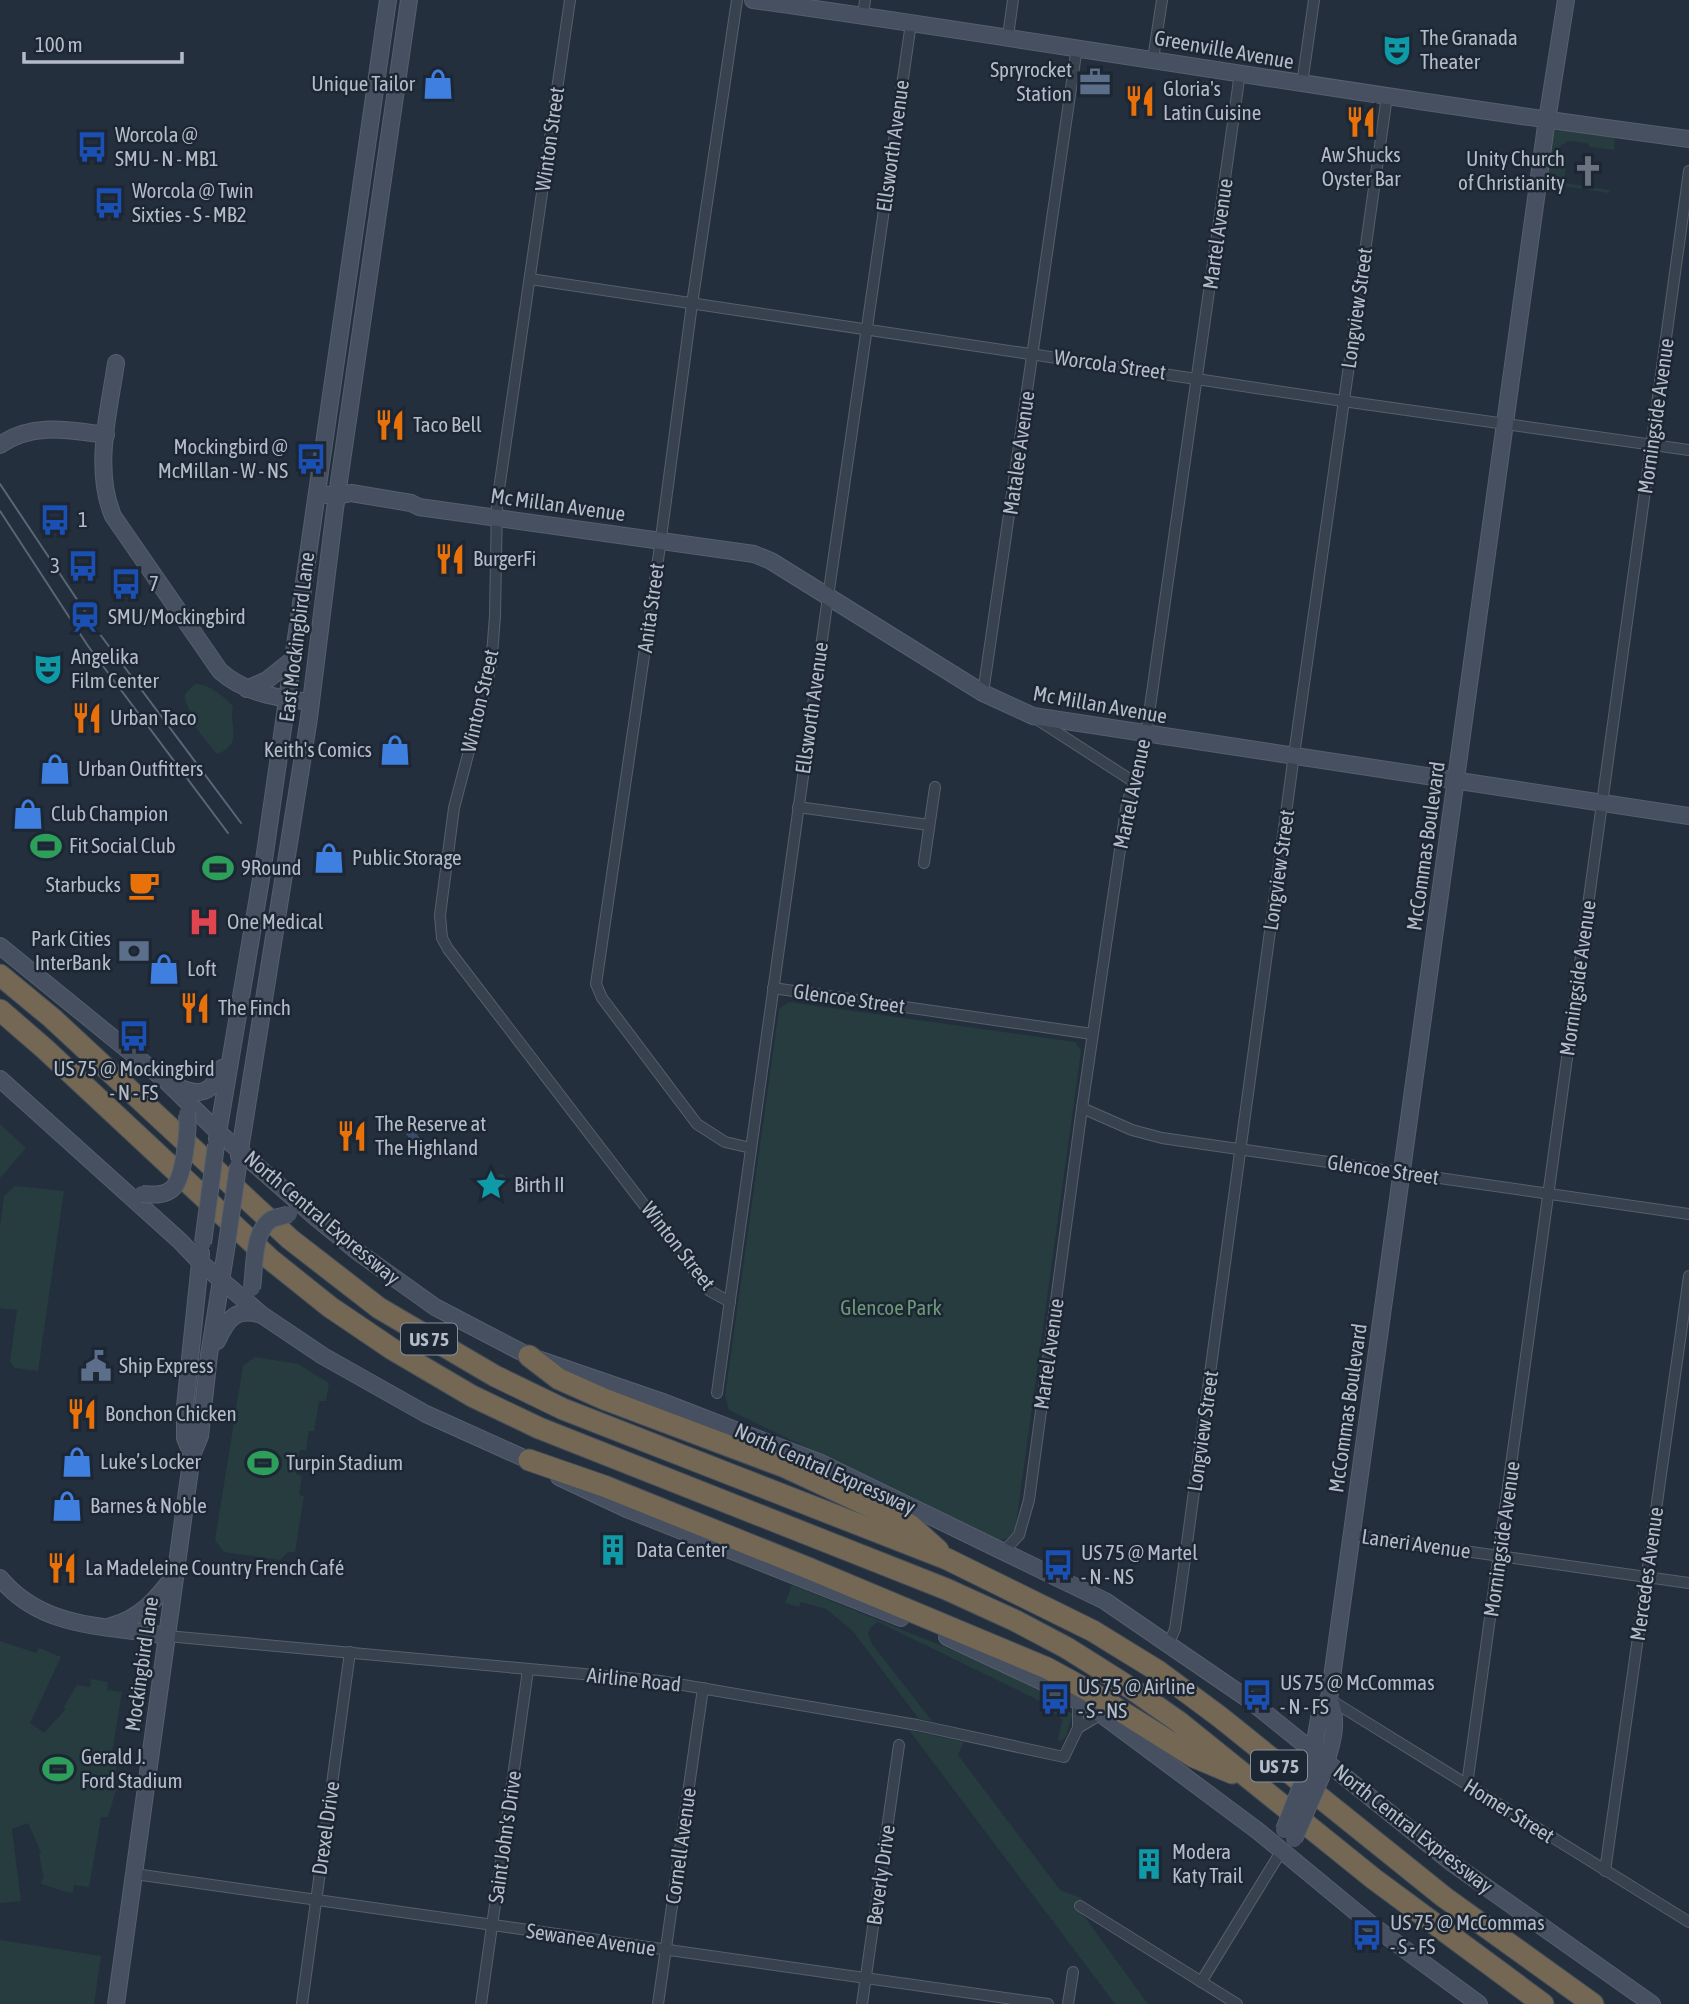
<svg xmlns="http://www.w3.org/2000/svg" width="1689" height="2004" font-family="'Asap Condensed',sans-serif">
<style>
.green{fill:#263c3f}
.water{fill:#394c67}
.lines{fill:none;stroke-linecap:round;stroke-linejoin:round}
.street-casing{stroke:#565f6c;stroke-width:12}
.secondary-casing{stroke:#565f6c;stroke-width:18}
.highway-casing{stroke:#434c59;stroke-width:23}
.street{stroke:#38414e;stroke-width:10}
.secondary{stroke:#465061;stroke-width:16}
.highway{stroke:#746855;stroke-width:21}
.tram{stroke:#5a6575;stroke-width:2}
.secondary-bridge-casing{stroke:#565f6c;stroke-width:18;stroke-linecap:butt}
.secondary-bridge{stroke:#465061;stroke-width:16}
.labels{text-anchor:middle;stroke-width:5;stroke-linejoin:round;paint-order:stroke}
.shield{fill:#1d2633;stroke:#878f9c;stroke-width:2}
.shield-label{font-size:19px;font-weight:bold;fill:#b4bcc9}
.poi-label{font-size:21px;fill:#b4bcc9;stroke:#1d2633;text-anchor:start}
.street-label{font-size:21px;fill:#b4bcc9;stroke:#1d2633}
.park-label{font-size:21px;fill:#6b9a76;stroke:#1d2633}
</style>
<rect width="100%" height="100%" fill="#242f3e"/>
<g class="green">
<path d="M1560 130 1615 138 1614 150 1590 147 1587 143 1568 141 1560 146 1559 153 1567 159 1564 183 1609 190V193L1544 183 1553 131Z"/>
<path d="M195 684C210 684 223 696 233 706 228 727 245 743 217 754L187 717 190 711 185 700V694Z"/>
<path d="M789 1002 1075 1042 1081 1051 1015 1531 1006 1539 998 1540 729 1410 725 1396 779 1009Z"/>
<path d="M0 1124 26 1148 0 1178Z"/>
<path d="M500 1174 505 1175V1183L492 1193 485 1184Z"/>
<path d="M15 1186 64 1191 38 1371 15 1368 10 1361 17 1310 0 1308V1227L4 1196Z"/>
<path d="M255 1357 298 1364 329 1383 326 1401H319L314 1431H309L306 1450H300L296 1474 302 1476 299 1495 304 1496 295 1552H288L280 1560 224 1552 215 1540 243 1366Z"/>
<path d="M792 1585 984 1663 1062 1701 1068 1706 1069 1713H1073L1066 1736 1061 1741H1058L1062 1720 1044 1703 878 1622 870 1628 868 1634 872 1644 932 1721 919 1719 852 1630 826 1609 801 1602 799 1607 785 1603Z"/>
<path d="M0 1641 36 1653 39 1648 61 1657 30 1723 44 1733 65 1710 64 1707 77 1685 90 1687 91 1679 108 1682 107 1690 122 1692 110 1764 116 1766V1790L108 1817H101L89 1887 74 1885 73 1893C59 1891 54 1887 41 1884L42 1879H44L39 1854 41 1852 28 1823 12 1829 21 1901 0 1903Z"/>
<path d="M909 1730 964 1742 958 1755 1060 1890 1081 1898V1912L1148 2004H1115Z"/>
<path d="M0 1940 101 1956 94 2004H0Z"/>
</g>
<path class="water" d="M413 1129 428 1149 421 1155 406 1134Z"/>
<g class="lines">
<defs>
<g id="street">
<path d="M570 0 497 503 495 616 491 667 454 808 440 915 442 938 448 949 710 1291 730 1302"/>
<path d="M737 0 692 304 659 553 596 984 602 998 697 1124 725 1142 751 1148"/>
<path d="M863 16 865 0"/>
<path d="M1008 36 1013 0"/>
<path d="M1153 59 1162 0"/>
<path d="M1302 84 1314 0"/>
<path d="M530 279 1343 401 1689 450"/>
<path d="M983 693 1077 47"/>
<path d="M1038 720 1134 782"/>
<path d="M798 807 929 825"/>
<path d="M924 863 935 787"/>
<path d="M773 988 1092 1034"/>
<path d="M1082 1108 1132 1130 1162 1138 1689 1214"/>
<path d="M717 1393 828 597 911 23"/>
<path d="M1352 1535 1689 1583"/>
<path d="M1005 1550 1019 1535 1029 1500 1082 1108 1127 802 1140 769 1144 749 1240 73"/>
<path d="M167 1636 660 1681 917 1725 1064 1757 1078 1728V1700"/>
<path d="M1169 1643 1175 1629 1182 1580 1292 769 1387 96"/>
<path d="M1329 1699 1689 1922"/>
<path d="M1078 1728 1101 1714"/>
<path d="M1467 1785 1689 171"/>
<path d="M1605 1871 1689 1276"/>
<path d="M135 1874 1048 2004"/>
<path d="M1080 1906 1237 2004"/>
<path d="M1201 1982 1282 1850"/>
<path d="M302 2004 350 1652"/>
<path d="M481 2004 528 1670"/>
<path d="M658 2004 703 1688"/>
<path d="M862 2004 899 1745"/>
<path d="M1068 2004 1073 1972"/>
</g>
<g id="secondary">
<path d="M753 0C1065 44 1376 98 1689 139"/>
<path d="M116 363C109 412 93 468 113 516L220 671C246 694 278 698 311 702"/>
<path d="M0 445C32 422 69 430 106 435"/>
<path d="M317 494 337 496 351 493 411 503 419 507 754 554 771 561 983 693 1033 716 1689 816"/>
<path d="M247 689 267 680 292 660"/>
<path d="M0 946 166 1081 218 1132 314 1216 358 1252 435 1307 529 1356 660 1401 821 1463 1105 1601 1248 1699 1452 1863 1652 2004"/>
<path d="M0 1079 180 1241 200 1262 262 1315 323 1356 426 1414 537 1464"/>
<path d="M172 1084C197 1097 212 1096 222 1068"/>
<path d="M217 1139 263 867 388 0"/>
<path d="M239 1156 309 718 335 509 409 0"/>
<path d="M217 1341C228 1318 236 1307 262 1315"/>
<path d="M192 1455 185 1438V1407L201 1253"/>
<path d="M559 1477 629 1510 901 1618"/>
<path d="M0 1578C43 1630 106 1625 167 1636"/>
<path d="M111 1626C140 1618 156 1600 174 1576"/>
<path d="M947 1637 1041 1681 1101 1714 1258 1831 1373 1926 1479 2004"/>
<path d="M1312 1759 1321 1707 1329 1699"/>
<path d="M1324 1769C1331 1747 1340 1721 1329 1699L1545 133 1566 0"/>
<path d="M116 2004 192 1455 200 1436 209 1355 226 1250"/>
</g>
<g id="highway">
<path d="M0 975 52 1018 290 1239 379 1308 495 1376 563 1409 947 1559 1093 1631 1158 1671 1220 1717 1444 1897 1593 2004"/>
<path d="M0 1010 45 1049 270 1259 330 1307 392 1349 472 1396 539 1428 946 1589 1016 1621 1067 1648 1132 1689 1179 1722 1374 1879 1543 2004"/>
<path d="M529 1356 559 1379 604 1399 785 1467 910 1525 938 1550"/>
<path d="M529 1460 604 1486 808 1568 1047 1668 1089 1691 1194 1757 1232 1773"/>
</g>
</defs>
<use href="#street" class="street-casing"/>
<use href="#secondary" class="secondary-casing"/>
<use href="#highway" class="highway-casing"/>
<use href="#street" class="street"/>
<use href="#secondary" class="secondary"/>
<use href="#highway" class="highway"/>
<g class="tram">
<path d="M0 484 102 637 241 823"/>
<path d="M0 511 88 646 228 833"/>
</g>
<defs>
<g id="secondary-bridge">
<path d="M142 1194C153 1195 166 1196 174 1187 184 1176 189 1129 187 1114"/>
<path d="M203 1243 216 1145"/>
<path d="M226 1250 238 1166"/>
<path d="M252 1288C255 1268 252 1231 272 1219 277 1217 284 1216 289 1214"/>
<path d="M1284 1830 1309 1766"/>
<path d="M1294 1839 1322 1775"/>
</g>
</defs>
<use href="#secondary-bridge" class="secondary-bridge-casing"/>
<use href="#secondary-bridge" class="secondary-bridge"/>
</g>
<defs>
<symbol id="theatre-bare" viewBox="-9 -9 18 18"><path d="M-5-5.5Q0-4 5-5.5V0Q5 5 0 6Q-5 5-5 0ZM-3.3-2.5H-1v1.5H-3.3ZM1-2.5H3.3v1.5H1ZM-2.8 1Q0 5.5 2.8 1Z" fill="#0f9aa8" stroke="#1d2633" stroke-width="2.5" paint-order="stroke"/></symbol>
<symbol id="office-bare" viewBox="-9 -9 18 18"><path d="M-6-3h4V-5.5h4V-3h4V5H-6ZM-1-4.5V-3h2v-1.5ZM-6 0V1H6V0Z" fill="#5c6f8a" stroke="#1d2633" stroke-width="2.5" paint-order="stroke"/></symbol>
<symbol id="shop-bare" viewBox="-9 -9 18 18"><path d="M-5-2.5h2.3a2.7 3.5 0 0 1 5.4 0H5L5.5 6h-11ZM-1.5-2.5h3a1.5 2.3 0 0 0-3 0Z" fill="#3f7fe0" stroke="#1d2633" stroke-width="2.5" paint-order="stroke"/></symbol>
<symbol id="restaurant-bare" viewBox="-9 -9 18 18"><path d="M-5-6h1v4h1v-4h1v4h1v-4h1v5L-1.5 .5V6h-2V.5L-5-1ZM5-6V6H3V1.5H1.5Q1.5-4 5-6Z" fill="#e8710a" stroke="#1d2633" stroke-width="2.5" paint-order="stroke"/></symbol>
<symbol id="bus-bare" viewBox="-9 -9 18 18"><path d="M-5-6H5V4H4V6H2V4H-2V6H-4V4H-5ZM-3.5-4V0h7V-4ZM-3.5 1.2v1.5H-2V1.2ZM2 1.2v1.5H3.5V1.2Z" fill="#1a4fb4" stroke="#1d2633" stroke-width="2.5" paint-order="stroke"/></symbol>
<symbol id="church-bare" viewBox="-9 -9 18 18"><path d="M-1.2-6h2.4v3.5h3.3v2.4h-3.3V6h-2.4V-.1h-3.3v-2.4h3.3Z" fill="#6b7280" stroke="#1d2633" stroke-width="2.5" paint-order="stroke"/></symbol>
<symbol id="station-bare" viewBox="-9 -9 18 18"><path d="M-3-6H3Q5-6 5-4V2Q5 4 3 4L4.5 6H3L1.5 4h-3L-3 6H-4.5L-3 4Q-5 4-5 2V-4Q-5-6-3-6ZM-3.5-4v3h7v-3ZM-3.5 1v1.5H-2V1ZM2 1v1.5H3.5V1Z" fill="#1a4fb4" stroke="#1d2633" stroke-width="2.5" paint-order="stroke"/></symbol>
<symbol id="stadium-bare" viewBox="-9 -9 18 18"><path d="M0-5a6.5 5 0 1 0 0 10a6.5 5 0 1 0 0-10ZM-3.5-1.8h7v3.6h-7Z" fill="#2e9e5b" stroke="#1d2633" stroke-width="2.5" paint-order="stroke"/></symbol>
<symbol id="cafe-bare" viewBox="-9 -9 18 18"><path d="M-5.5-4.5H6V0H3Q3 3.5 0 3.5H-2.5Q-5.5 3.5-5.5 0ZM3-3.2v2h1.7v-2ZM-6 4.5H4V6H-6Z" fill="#e8710a" stroke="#1d2633" stroke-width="2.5" paint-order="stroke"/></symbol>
<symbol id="hospital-bare" viewBox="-9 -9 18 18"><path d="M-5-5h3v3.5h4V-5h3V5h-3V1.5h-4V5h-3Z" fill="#e0444e" stroke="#1d2633" stroke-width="2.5" paint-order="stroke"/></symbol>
<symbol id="bank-bare" viewBox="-9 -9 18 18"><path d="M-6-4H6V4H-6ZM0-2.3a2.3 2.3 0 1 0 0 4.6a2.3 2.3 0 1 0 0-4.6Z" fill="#5c6f8a" stroke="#1d2633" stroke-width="2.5" paint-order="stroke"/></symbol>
<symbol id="sight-bare" viewBox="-9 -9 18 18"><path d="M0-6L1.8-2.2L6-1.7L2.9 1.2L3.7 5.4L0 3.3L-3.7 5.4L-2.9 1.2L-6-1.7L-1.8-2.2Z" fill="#0f9aa8" stroke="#1d2633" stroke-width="2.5" paint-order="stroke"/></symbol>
<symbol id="civic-bare" viewBox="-9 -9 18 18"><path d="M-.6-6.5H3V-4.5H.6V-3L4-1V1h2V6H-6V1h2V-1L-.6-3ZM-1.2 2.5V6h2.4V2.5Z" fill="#5c6f8a" stroke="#1d2633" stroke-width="2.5" paint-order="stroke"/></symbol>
<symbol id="building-bare" viewBox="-9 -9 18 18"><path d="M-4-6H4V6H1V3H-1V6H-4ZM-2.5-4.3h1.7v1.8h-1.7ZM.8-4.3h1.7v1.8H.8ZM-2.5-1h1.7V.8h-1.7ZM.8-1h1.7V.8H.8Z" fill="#0f9aa8" stroke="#1d2633" stroke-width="2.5" paint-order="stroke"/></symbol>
</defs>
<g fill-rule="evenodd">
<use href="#theatre-bare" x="1375" y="28" width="44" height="44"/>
<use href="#office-bare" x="1073" y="60" width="44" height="44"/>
<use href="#shop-bare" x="416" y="62" width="44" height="44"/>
<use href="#restaurant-bare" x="1118" y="79" width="44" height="44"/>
<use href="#restaurant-bare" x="1339" y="100" width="44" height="44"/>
<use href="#bus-bare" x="70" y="125" width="44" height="44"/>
<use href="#church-bare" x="1566" y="149" width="44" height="44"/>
<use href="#bus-bare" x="87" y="181" width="44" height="44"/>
<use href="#restaurant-bare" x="368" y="403" width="44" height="44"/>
<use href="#bus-bare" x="289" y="437" width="44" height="44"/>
<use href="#bus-bare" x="33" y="498" width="44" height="44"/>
<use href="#restaurant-bare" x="428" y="537" width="44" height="44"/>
<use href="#bus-bare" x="61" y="544" width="44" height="44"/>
<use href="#bus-bare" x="104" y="562" width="44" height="44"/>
<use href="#station-bare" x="63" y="595" width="44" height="44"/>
<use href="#theatre-bare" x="26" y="647" width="44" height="44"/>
<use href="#restaurant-bare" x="65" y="696" width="44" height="44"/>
<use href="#shop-bare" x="373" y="728" width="44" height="44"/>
<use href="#shop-bare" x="33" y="747" width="44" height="44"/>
<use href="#shop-bare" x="6" y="792" width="44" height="44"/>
<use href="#stadium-bare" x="24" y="824" width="44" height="44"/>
<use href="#shop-bare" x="307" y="836" width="44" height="44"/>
<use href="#stadium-bare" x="196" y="846" width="44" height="44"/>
<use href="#cafe-bare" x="122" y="863" width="44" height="44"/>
<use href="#hospital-bare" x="182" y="900" width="44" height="44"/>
<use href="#bank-bare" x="112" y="929" width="44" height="44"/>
<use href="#shop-bare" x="142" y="947" width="44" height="44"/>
<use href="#restaurant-bare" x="173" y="986" width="44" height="44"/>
<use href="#bus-bare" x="112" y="1014" width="44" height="44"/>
<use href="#restaurant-bare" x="330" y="1114" width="44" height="44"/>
<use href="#sight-bare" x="469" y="1163" width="44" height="44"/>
<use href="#civic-bare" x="74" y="1344" width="44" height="44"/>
<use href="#restaurant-bare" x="60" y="1392" width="44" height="44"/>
<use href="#shop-bare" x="55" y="1440" width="44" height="44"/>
<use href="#stadium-bare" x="241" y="1441" width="44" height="44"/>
<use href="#shop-bare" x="45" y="1484" width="44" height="44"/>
<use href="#building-bare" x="591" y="1528" width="44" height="44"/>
<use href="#bus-bare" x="1036" y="1543" width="44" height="44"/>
<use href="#restaurant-bare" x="40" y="1546" width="44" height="44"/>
<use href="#bus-bare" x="1235" y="1673" width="44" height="44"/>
<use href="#bus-bare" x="1033" y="1677" width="44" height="44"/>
<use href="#stadium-bare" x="36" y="1747" width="44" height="44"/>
<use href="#building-bare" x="1127" y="1842" width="44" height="44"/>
<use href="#bus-bare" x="1345" y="1913" width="44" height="44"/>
</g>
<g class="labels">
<g class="shield">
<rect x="401" y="1323.5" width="56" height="31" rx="5"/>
<rect x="1251" y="1750.5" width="56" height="31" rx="5"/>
</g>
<g class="shield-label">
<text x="429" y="1346">US 75</text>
<text x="1279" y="1773">US 75</text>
</g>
<g class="poi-label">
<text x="1420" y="45">The Granada<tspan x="1420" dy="24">Theater</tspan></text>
<text x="1072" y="77" text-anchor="end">Spryrocket<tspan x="1072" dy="24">Station</tspan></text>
<text x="415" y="91" text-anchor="end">Unique Tailor</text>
<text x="1163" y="96">Gloria's<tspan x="1163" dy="24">Latin Cuisine</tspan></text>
<text x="115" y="142">Worcola @<tspan x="115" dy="24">SMU - N - MB1</tspan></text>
<text x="1361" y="162" text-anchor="middle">Aw Shucks<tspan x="1361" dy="24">Oyster Bar</tspan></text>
<text x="1565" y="166" text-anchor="end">Unity Church<tspan x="1565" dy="24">of Christianity</tspan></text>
<text x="132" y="198">Worcola @ Twin<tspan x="132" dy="24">Sixties - S - MB2</tspan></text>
<text x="413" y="432">Taco Bell</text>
<text x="288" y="454" text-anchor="end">Mockingbird @<tspan x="288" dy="24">McMillan - W - NS</tspan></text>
<text x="78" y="527">1</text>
<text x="473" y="566">BurgerFi</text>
<text x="60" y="573" text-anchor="end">3</text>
<text x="149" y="591">7</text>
<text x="108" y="624">SMU/Mockingbird</text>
<text x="71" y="664">Angelika<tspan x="71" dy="24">Film Center</tspan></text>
<text x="110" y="725">Urban Taco</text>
<text x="372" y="757" text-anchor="end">Keith's Comics</text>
<text x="78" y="776">Urban Outfitters</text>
<text x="51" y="821">Club Champion</text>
<text x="69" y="853">Fit Social Club</text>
<text x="352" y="865">Public Storage</text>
<text x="241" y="875">9Round</text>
<text x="121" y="892" text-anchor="end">Starbucks</text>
<text x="227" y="929">One Medical</text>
<text x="111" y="946" text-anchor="end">Park Cities<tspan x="111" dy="24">InterBank</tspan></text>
<text x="187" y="976">Loft</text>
<text x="218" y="1015">The Finch</text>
<text x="134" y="1076" text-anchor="middle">US 75 @ Mockingbird<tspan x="134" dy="24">- N - FS</tspan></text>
<text x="375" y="1131">The Reserve at<tspan x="375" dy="24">The Highland</tspan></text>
<text x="514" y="1192">Birth II</text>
<text x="119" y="1373">Ship Express</text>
<text x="105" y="1421">Bonchon Chicken</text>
<text x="100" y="1469">Luke’s Locker</text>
<text x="286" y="1470">Turpin Stadium</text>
<text x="90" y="1513">Barnes &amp; Noble</text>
<text x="636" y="1557">Data Center</text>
<text x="1081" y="1560">US 75 @ Martel<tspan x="1081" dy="24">- N - NS</tspan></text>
<text x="85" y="1575">La Madeleine Country French Café</text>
<text x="1280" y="1690">US 75 @ McCommas<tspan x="1280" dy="24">- N - FS</tspan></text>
<text x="1078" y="1694">US 75 @ Airline<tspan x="1078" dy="24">- S - NS</tspan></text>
<text x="81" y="1764">Gerald J.<tspan x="81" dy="24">Ford Stadium</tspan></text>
<text x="1172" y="1859">Modera<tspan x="1172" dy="24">Katy Trail</tspan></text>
<text x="1390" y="1930">US 75 @ McCommas<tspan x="1390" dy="24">- S - FS</tspan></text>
</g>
<g class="street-label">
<text transform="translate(1224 50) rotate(10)" y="7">Greenville Avenue</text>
<text transform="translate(550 139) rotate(-82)" y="7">Winton Street</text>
<text transform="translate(893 146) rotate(-82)" y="7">Ellsworth Avenue</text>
<text transform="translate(1218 234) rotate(-82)" y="7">Martel Avenue</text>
<text transform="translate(1357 308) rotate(-82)" y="7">Longview Street</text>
<text transform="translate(1110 365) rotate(8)" y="7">Worcola Street</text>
<text transform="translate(1656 416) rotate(-82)" y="7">Morningside Avenue</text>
<text transform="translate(1019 453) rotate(-82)" y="7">Matalee Avenue</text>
<text transform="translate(558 505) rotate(8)" y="7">Mc Millan Avenue</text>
<text transform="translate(651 608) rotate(-82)" y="7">Anita Street</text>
<text transform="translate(297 637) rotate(-83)" y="7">East Mockingbird Lane</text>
<text transform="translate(480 701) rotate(-77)" y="7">Winton Street</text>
<text transform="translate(1100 705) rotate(10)" y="7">Mc Millan Avenue</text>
<text transform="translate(812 708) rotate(-82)" y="7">Ellsworth Avenue</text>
<text transform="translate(1132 794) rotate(-78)" y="7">Martel Avenue</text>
<text transform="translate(1426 846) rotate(-82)" y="7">McCommas Boulevard</text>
<text transform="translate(1279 870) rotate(-82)" y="7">Longview Street</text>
<text transform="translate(1578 978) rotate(-82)" y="7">Morningside Avenue</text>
<text transform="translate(849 999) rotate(8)" y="7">Glencoe Street</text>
<text transform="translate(1383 1170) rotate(8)" y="7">Glencoe Street</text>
<text transform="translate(322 1218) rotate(40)" y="7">North Central Expressway</text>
<text transform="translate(678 1246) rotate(52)" y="7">Winton Street</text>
<text transform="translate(1049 1354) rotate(-82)" y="7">Martel Avenue</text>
<text transform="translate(1348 1408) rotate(-82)" y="7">McCommas Boulevard</text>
<text transform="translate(1203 1431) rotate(-82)" y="7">Longview Street</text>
<text transform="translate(825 1469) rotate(24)" y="7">North Central Expressway</text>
<text transform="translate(1502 1539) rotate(-82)" y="7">Morningside Avenue</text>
<text transform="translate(1416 1544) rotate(8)" y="7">Laneri Avenue</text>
<text transform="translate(1647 1574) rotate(-82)" y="7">Mercedes Avenue</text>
<text transform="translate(142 1664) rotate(-82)" y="7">Mockingbird Lane</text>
<text transform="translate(634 1680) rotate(6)" y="7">Airline Road</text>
<text transform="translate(1509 1811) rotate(32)" y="7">Homer Street</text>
<text transform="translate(326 1828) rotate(-82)" y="7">Drexel Drive</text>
<text transform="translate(1413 1829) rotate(38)" y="7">North Central Expressway</text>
<text transform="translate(505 1837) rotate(-82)" y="7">Saint John's Drive</text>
<text transform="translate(681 1846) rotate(-82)" y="7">Cornell Avenue</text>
<text transform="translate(881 1875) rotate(-82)" y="7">Beverly Drive</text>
<text transform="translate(591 1940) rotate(8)" y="7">Sewanee Avenue</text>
</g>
<g class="park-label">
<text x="891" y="1315">Glencoe Park</text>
</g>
</g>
<path d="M24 52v10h158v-10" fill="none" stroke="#b4bcc9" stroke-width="3.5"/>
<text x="35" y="52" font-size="21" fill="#b4bcc9" stroke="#1d2633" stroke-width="5" paint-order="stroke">100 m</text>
</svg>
